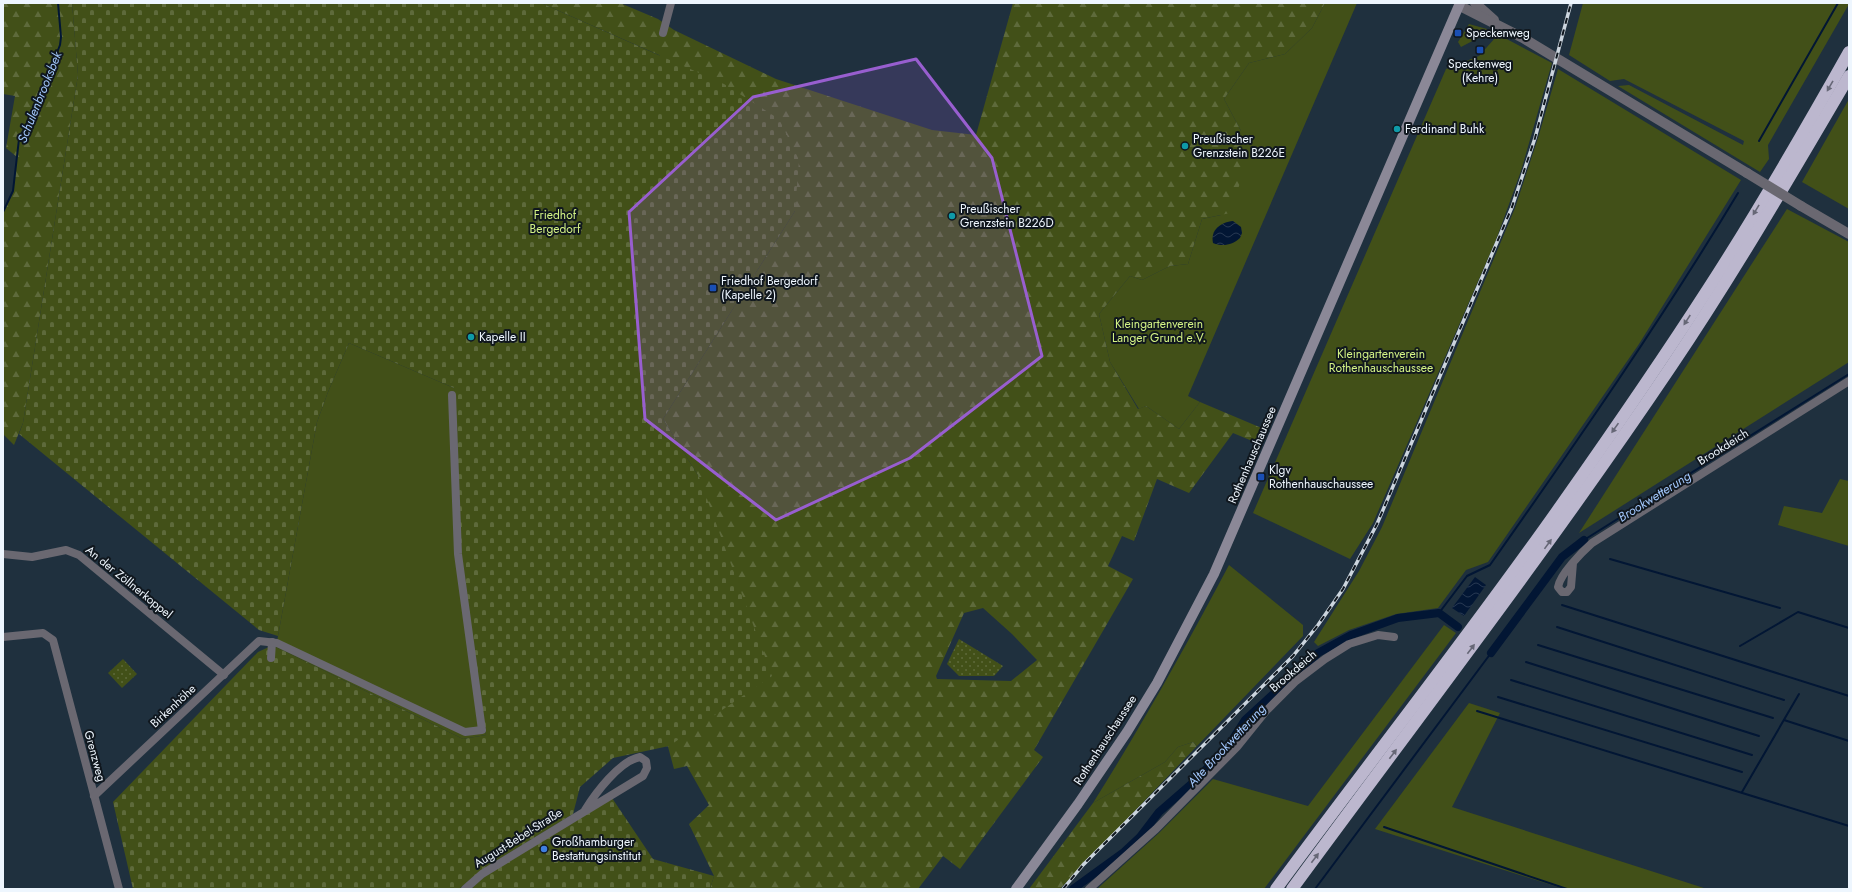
<svg xmlns="http://www.w3.org/2000/svg" width="1852" height="892" font-family="Jost,sans-serif">
<style>
.green{fill:#425018}
.forest{fill:url(#forest-firs);fill-rule:evenodd}
.cemetery{fill:url(#cemetery-stones)}
.park{fill:url(#park-dots)}
.water{fill:url(#water-waves)}
.lines{fill:none;stroke-linecap:round;stroke-linejoin:round}
.stream{stroke:#021634;stroke-width:2}
.canal{stroke:#021634;stroke-width:8}
.minor{stroke:#6a6871;stroke-width:8}
.tertiary{stroke:#6a6871;stroke-width:10}
.secondary{stroke:#8b8897;stroke-width:10}
.motorway{stroke:#bcb7ce;stroke-width:12}
.rail-casing{stroke:#ccd5de;stroke-width:3.5}
.rail{stroke:#10171e;stroke-width:2;stroke-dasharray:6;stroke-linecap:butt}
.tertiary-bridge{stroke:#6a6871;stroke-width:10}
.oneway{fill:#666776}
.marked{fill:#985ecf;fill-opacity:0.2;stroke:#985ecf;stroke-width:3;stroke-linejoin:round}
.transit-dot{fill:#1a4fb4;stroke:#10171e;stroke-width:1.5}
.culture-dot{fill:#0f9aa8;stroke:#10171e;stroke-width:1.5}
.shop-dot{fill:#3f7fe0;stroke:#10171e;stroke-width:1.5}
.labels{text-anchor:middle;stroke-width:4;stroke-linejoin:round;paint-order:stroke}
.poi-label{font-size:12px;fill:#eef6fe;stroke:#10171e;text-anchor:start}
.park-label{font-size:12px;fill:#d4f385;stroke:#10171e}
.street-label{font-size:12px;fill:#eef6fe;stroke:#10171e}
.water-label{font-size:13px;font-style:italic;fill:#a3c8fd;stroke:#10171e}
</style>
<defs>
<pattern id="forest-firs" width="22" height="20" patternUnits="userSpaceOnUse"><rect width="22" height="20" fill="#425018"/><path d="M5 1l3.5 6h-7zM16 11l3.5 6h-7z" fill="#5e6a3b"/></pattern>
<pattern id="cemetery-stones" width="16" height="16" patternUnits="userSpaceOnUse"><rect width="16" height="16" fill="#425018"/><path d="M2 7V4a2 2 0 0 1 4 0v3zM10 15v-3a2 2 0 0 1 4 0v3z" fill="#5e6a3b"/></pattern>
<pattern id="park-dots" width="8" height="8" patternUnits="userSpaceOnUse"><rect width="8" height="8" fill="#425018"/><path d="M2 2h.1M6 6h.1" fill="none" stroke="#5e6a3b" stroke-width="1.8" stroke-linecap="round"/></pattern>
<pattern id="water-waves" width="16" height="10" patternUnits="userSpaceOnUse"><rect width="16" height="10" fill="#021634"/><path d="M0 5q4-4 8 0t8 0" fill="none" stroke="#273852"/></pattern>
</defs>
<rect width="100%" height="100%" fill="#1f303e"/>
<g class="green">
<path d="M1325 3H1357L1188 396 1200 402 1179 429 1146 406 1139 409 1110 362 1099 314 1130 276 1142 280 1170 266 1188 264 1202 219 1221 215 1241 131 1224 99 1249 63 1285 54 1312 28Z"/>
<path d="M1583 3H1849V4L1768 145 1769 159 1760 172 1618 86 1629 85 1743 145 1744 141 1624 79 1610 81 1569 55Z"/>
<path d="M1469 24 1487 29 1486 34 1461 47 1458 42Z"/>
<path d="M1501 36 1552 63 1521 171 1496 240 1373 523 1350 559 1253 513 1446 69 1479 56 1495 38Z"/>
<path d="M1558 69 1741 180 1639 344 1488 562 1466 570 1438 608 1396 614 1349 630 1318 646 1314 642 1359 571 1382 527 1515 208 1538 138Z"/>
<path d="M1849 99V209L1802 182Z"/>
<path d="M1787 209 1849 242V362L1579 533Z"/>
<path d="M349 343 454 388 461 554 486 735 463 739 276 647 317 422 328 392Z"/>
<path d="M1840 479 1849 481V546L1778 525 1784 506 1822 513Z"/>
<path d="M1229 565 1303 625V636L1197 746 1193 742 1178 747 1165 762 1093 803C1142 725 1186 646 1229 565Z"/>
<path d="M1444 625 1456 633 1264 889H1097L1159 833 1213 779 1308 806Z"/>
<path d="M1469 703 1500 713 1452 807 1707 889H1564L1375 829Z"/>
</g>
<g class="forest">
<path d="M3 3H72L78 75 23 423 14 445 3 434V212L13 191 17 157 6 148 15 96 3 94Z"/>
<path d="M541 3H620L658 19 674 30 776 79 932 130 976 135 1013 3H1325L1312 28 1285 54 1249 63 1224 99 1241 131 1247 162 1230 213 1202 219 1188 264 1170 266 1142 280 1130 276 1099 314 1110 362 1138 409 1146 406 1179 429 1200 402 1264 429 1257 443 1233 433 1189 493 1157 479 1134 541 1122 536 1108 566 1133 579 1034 750 1043 757 960 869 943 856 918 889H710L714 876 689 824 709 805 687 766 674 769 667 743 699 477 663 419 795 211 659 55ZM983 608 1012 634 1037 660 1011 681 937 679 936 676 964 613Z"/>
<path d="M1193 742 1197 746 1060 889H1029L1093 803 1165 762 1178 747Z"/>
</g>
<g class="cemetery">
<path d="M72 3H541L724 84 779 119 799 160 795 211 663 419 699 477 772 676 669 746 613 758 580 787 573 814 483 869 459 889H133L113 802 258 652 271 646 276 647 463 739 486 735 461 554 454 388 349 343 328 392 317 422 278 636 259 630 19 434 23 423 78 75Z"/>
<path d="M612 798 653 859 714 876 710 889H471L486 875Z"/>
</g>
<g class="park">
<path d="M959 639 1003 666 994 676H959L947 664Z"/>
<path d="M123 659 137 674 122 688 108 673Z"/>
</g>
<g class="water">
<path d="M1233 221 1241 227 1242 233 1240 238C1233 245 1222 247 1213 243 1210 230 1221 222 1233 221Z"/>
<path d="M1475 577 1486 585 1464 616 1452 608Z"/>
</g>
<g class="lines">
<g class="stream">
<path d="M1759 141 1838 3"/>
<path d="M3 212 13 191 19 139 37 103 60 45 61 37 58 3"/>
<path d="M1584 540 1849 374"/>
<path d="M1610 559 1780 608"/>
<path d="M1562 605 1849 696"/>
<path d="M1439 613 1467 576 1490 565C1576 443 1661 321 1738 193"/>
<path d="M1557 627 1784 700"/>
<path d="M1538 645 1773 718"/>
<path d="M1740 646 1798 612 1849 628"/>
<path d="M1526 662 1759 736"/>
<path d="M1511 680 1752 755"/>
<path d="M1498 697 1742 772"/>
<path d="M1477 711 1849 826"/>
<path d="M1784 720 1849 741"/>
<path d="M1742 792 1799 694"/>
<path d="M1384 827 1567 889"/>
<path d="M1315 889 1491 653"/>
</g>
<g class="canal">
<path d="M1491 653 1562 557 1584 540"/>
<path d="M1073 889 1124 852 1140 837 1159 812 1197 779 1231 742 1245 720 1318 653 1351 635 1398 618 1439 613 1458 627"/>
</g>
<g class="minor">
<path d="M663 33 671 3"/>
<path d="M3 554 32 557 66 550 79 555 224 675"/>
<path d="M1573 563 1571 587 1567 592H1562L1558 587C1560 574 1582 552 1592 543L1849 381"/>
<path d="M3 637 43 633 53 640 119 889"/>
<path d="M271 658 272 642"/>
<path d="M94 796 259 641 277 643 465 732 482 730 458 554 452 395"/>
<path d="M465 889 482 874 643 776 647 768 646 761 640 757C619 761 595 794 585 810"/>
<path d="M1089 889 1156 829 1237 747 1266 711 1296 681 1325 659 1349 644 1378 635 1394 637"/>
</g>
<g class="tertiary">
<path d="M1475 3 1494 20"/>
<path d="M1460 6 1523 38 1747 173"/>
<path d="M1801 206 1849 234"/>
</g>
<path class="secondary" d="M1016 889 1078 804 1127 732 1157 683 1214 574 1460 3"/>
<g class="motorway">
<path d="M1276 889C1371 760 1470 635 1562 504 1612 433 1661 362 1708 289 1758 212 1804 132 1849 52"/>
<path d="M1292 889C1419 716 1550 546 1670 368 1734 273 1791 175 1849 76"/>
</g>
<defs>
<path id="rail" d="M1063 889 1083 865 1293 656 1318 625 1343 589 1377 524 1512 207 1535 138 1571 3"/>
</defs>
<use href="#rail" class="rail-casing"/>
<use href="#rail" class="rail"/>
<path class="tertiary-bridge" d="M1747 173 1801 206"/>
</g>
<defs><path id="oneway-solid" d="M-6-.8H1V-3.2L6.5 0L1 3.2V.8H-6Z"/></defs>
<g class="oneway">
<use href="#oneway-solid" transform="translate(1830 86) rotate(120)"/>
<use href="#oneway-solid" transform="translate(1756 210) rotate(121)"/>
<use href="#oneway-solid" transform="translate(1687 320) rotate(123)"/>
<use href="#oneway-solid" transform="translate(1615 428) rotate(125)"/>
<use href="#oneway-solid" transform="translate(1548 544) rotate(-54)"/>
<use href="#oneway-solid" transform="translate(1471 649) rotate(-53)"/>
<use href="#oneway-solid" transform="translate(1393 754) rotate(-53)"/>
<use href="#oneway-solid" transform="translate(1315 858) rotate(-53)"/>
</g>
<path class="marked" d="M916 59 992 158 1042 356 910 458 776 520 645 419 629 212 753 97Z"/>
<g class="transit-dot">
<rect x="1454" y="29" width="8" height="8" rx="2"/>
<rect x="1476" y="46" width="8" height="8" rx="2"/>
<rect x="709" y="284" width="8" height="8" rx="2"/>
<rect x="1257" y="473" width="8" height="8" rx="2"/>
</g>
<g class="culture-dot">
<circle cx="1397" cy="129" r="4"/>
<circle cx="1185" cy="146" r="4"/>
<circle cx="952" cy="216" r="4"/>
<circle cx="471" cy="337" r="4"/>
</g>
<circle class="shop-dot" cx="544" cy="849" r="4"/>
<g class="labels">
<g class="poi-label">
<text x="1466" y="37">Speckenweg</text>
<text x="1480" y="68" text-anchor="middle">Speckenweg<tspan x="1480" dy="14">(Kehre)</tspan></text>
<text x="1405" y="133">Ferdinand Buhk</text>
<text x="1193" y="143">Preußischer<tspan x="1193" dy="14">Grenzstein B226E</tspan></text>
<text x="960" y="213">Preußischer<tspan x="960" dy="14">Grenzstein B226D</tspan></text>
<text x="721" y="285">Friedhof Bergedorf<tspan x="721" dy="14">(Kapelle 2)</tspan></text>
<text x="479" y="341">Kapelle II</text>
<text x="1269" y="474">Klgv<tspan x="1269" dy="14">Rothenhauschaussee</tspan></text>
<text x="552" y="846">Großhamburger<tspan x="552" dy="14">Bestattungsinstitut</tspan></text>
</g>
<g class="park-label">
<text x="555" y="219">Friedhof<tspan x="555" dy="14">Bergedorf</tspan></text>
<text x="1159" y="328">Kleingartenverein<tspan x="1159" dy="14">Langer Grund e.V.</tspan></text>
<text x="1381" y="358">Kleingartenverein<tspan x="1381" dy="14">Rothenhauschaussee</tspan></text>
</g>
<g class="street-label">
<text transform="translate(1723 447) rotate(-32)" y="4">Brookdeich</text>
<text transform="translate(1252 455) rotate(-67)" y="4">Rothenhauschaussee</text>
<text transform="translate(129 582) rotate(39)" y="4">An der Zöllnerkoppel</text>
<text transform="translate(1293 671) rotate(-41)" y="4">Brookdeich</text>
<text transform="translate(173 706) rotate(-43)" y="4">Birkenhöhe</text>
<text transform="translate(1105 740) rotate(-57)" y="4">Rothenhauschaussee</text>
<text transform="translate(95 756) rotate(75)" y="4">Grenzweg</text>
<text transform="translate(518 838) rotate(-32)" y="4">August-Bebel-Straße</text>
</g>
<g class="water-label">
<text transform="translate(39 97) rotate(-68)" y="5">Schulenbrooksbek</text>
<text transform="translate(1654 496) rotate(-32)" y="5">Brookwetterung</text>
<text transform="translate(1226 745) rotate(-47)" y="5">Alte Brookwetterung</text>
</g>
</g>
<rect width="1852" height="892" fill="none" stroke="#eef6fe" stroke-width="8"/>
</svg>
